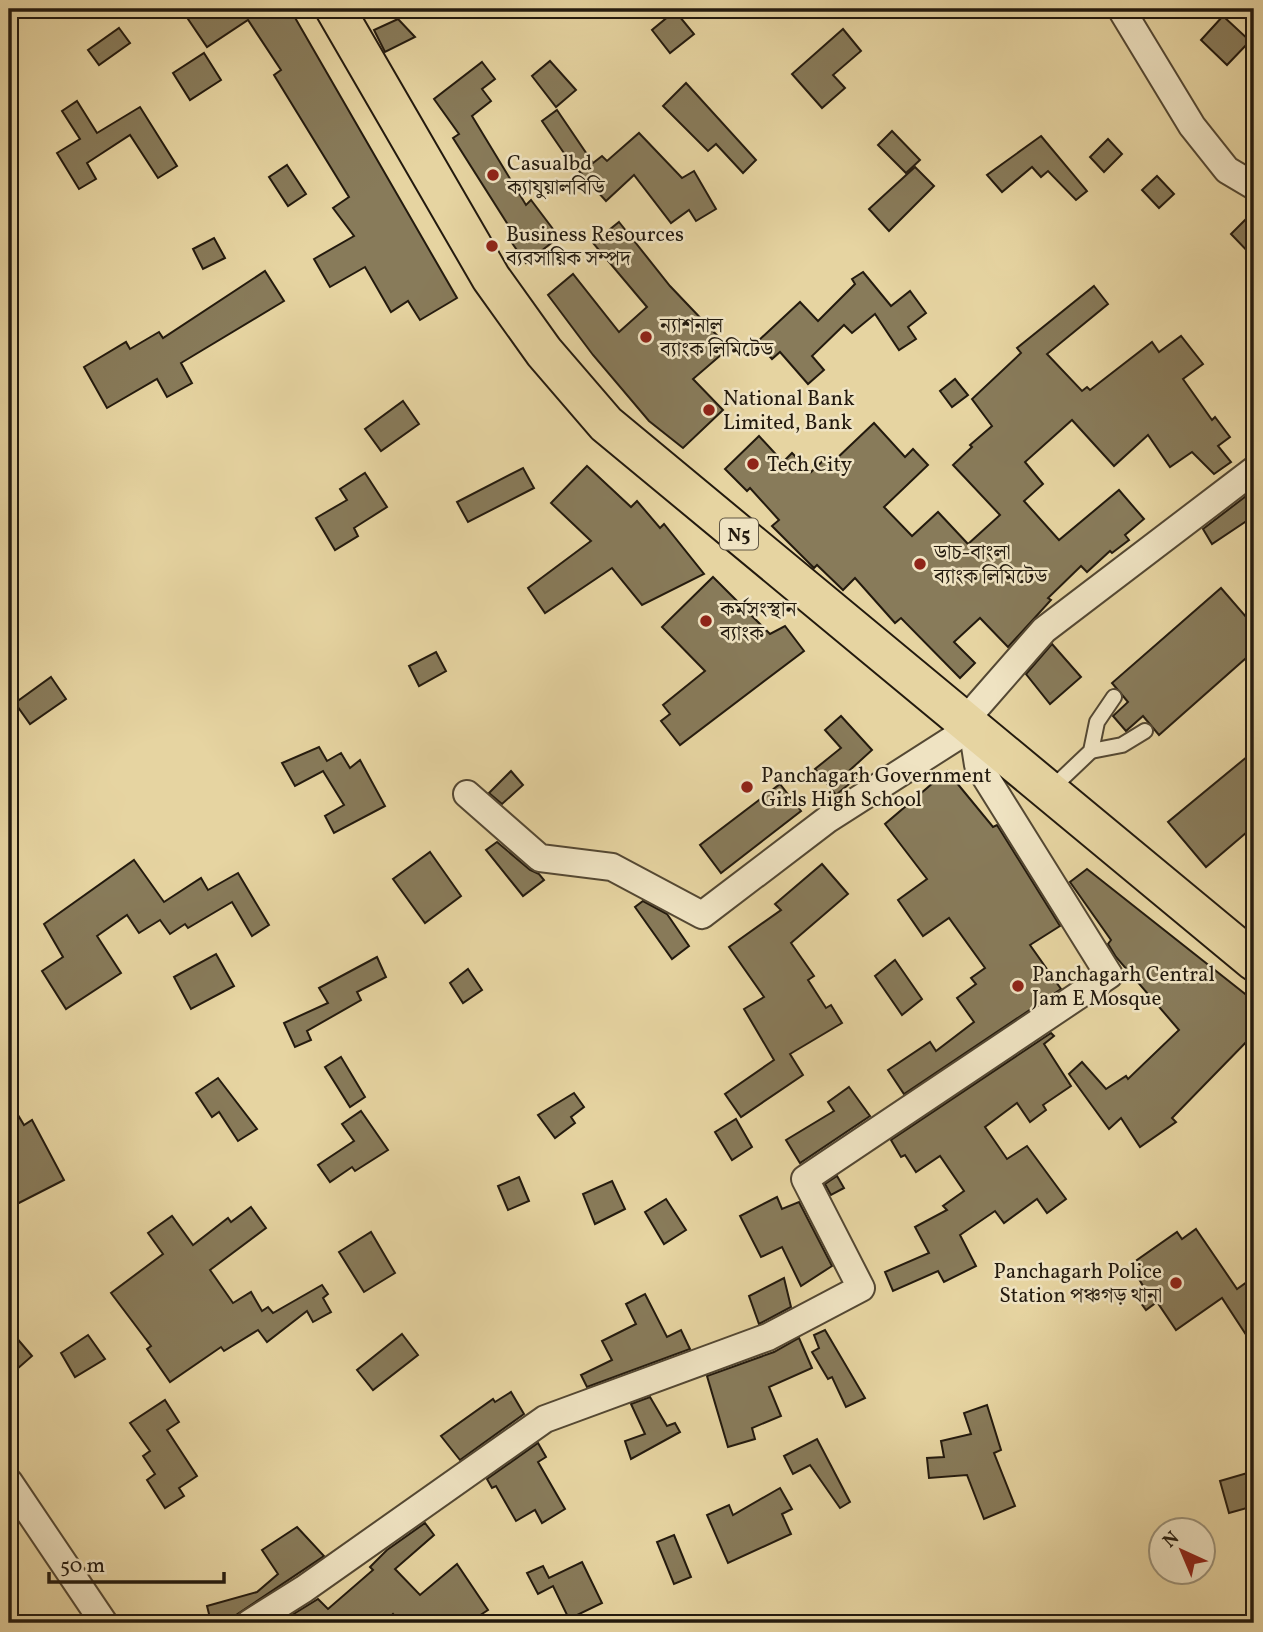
<svg xmlns="http://www.w3.org/2000/svg" width="1263" height="1632" font-family="Vollkorn,'Noto Serif Bengali',serif">
<style>
.building{fill:#887b5a;stroke:#231a0e;stroke-width:2}
.lines{fill:none;stroke-linecap:round;stroke-linejoin:round}
.service-casing{stroke:#544833;stroke-width:18}
.minor-casing{stroke:#544833;stroke-width:30}
.trunk-casing{stroke:#231a0e;stroke-width:42}
.service{stroke:#efe3c2;stroke-width:14}
.minor{stroke:#efe3c2;stroke-width:26}
.trunk{stroke:#e6d4a1;stroke-width:38}
.poi-dot{fill:#8f2418;stroke:#efe3c2;stroke-width:2.5}
.labels{text-anchor:middle;stroke-width:5;stroke-linejoin:round;paint-order:stroke}
.shield{fill:#efe3c2;stroke:#605644;stroke-width:2}
.shield-label{font-size:19px;font-weight:bold;fill:#231a0e}
.poi-label{font-size:21px;fill:#231a0e;stroke:#efe3c2;text-anchor:start}
</style>
<rect width="100%" height="100%" fill="#e6d4a1"/>
<filter id="stains"><feTurbulence type="fractalNoise" baseFrequency=".00286" numOctaves="4"/><feColorMatrix values="0 0 0 0 .2 0 0 0 0 .09 0 0 0 0 .02 0 0 0 .5 -.17"/></filter>
<radialGradient id="worn" r=".72"><stop offset=".6" stop-color="#630" stop-opacity="0"/><stop offset="1" stop-color="#630" stop-opacity=".3"/></radialGradient>
<g class="building">
<path d="M203 9H290L457 298 420 320 408 301 391 312 365 267 330 287 314 259 354 236 333 208 349 197 274 75 281 70 248 20 207 47 188 19Z"/>
<path d="M675 11 694 34 670 53 652 30Z"/>
<path d="M1223 16 1250 41 1227 65 1201 40Z"/>
<path d="M398 19 415 37 385 52 374 30Z"/>
<path d="M119 28 130 43 99 65 88 50Z"/>
<path d="M843 29 861 51 833 75 845 88 822 108 792 74Z"/>
<path d="M204 53 221 80 190 100 173 73Z"/>
<path d="M550 61 576 90 556 107 532 76Z"/>
<path d="M482 62 495 79 482 89 491 101 472 116 526 205 531 200 559 237 526 263 512 243 517 239 453 138 459 134 434 99Z"/>
<path d="M686 83 756 160 743 173 716 144 708 151 663 106Z"/>
<path d="M77 101 97 133 140 107 177 166 158 178 130 135 87 163 96 179 79 189 57 153 80 139 62 111Z"/>
<path d="M557 110 593 163 602 156 607 161 639 133 682 178 694 171 716 209 696 221 689 210 671 223 634 175 606 201 568 159 542 121Z"/>
<path d="M892 131 920 160 906 173 878 145Z"/>
<path d="M1041 136 1087 191 1076 200 1048 171 1041 177 1032 167 1002 192 987 175Z"/>
<path d="M1108 139 1122 154 1104 172 1090 157Z"/>
<path d="M287 165 306 194 288 206 269 177Z"/>
<path d="M915 167 934 186 889 231 869 209Z"/>
<path d="M1157 176 1174 194 1159 208 1142 190Z"/>
<path d="M1254 211V258L1231 234Z"/>
<path d="M619 222 670 286 729 348 693 379 723 410 683 448 649 421 593 355 548 295 573 274 619 332 647 307 593 243Z"/>
<path d="M214 238 225 258 203 269 193 249Z"/>
<path d="M265 271 284 301 181 363 192 383 167 397 157 379 107 408 84 367 126 342 130 349 159 332 163 338Z"/>
<path d="M863 272 891 306 910 291 926 313 908 327 916 339 899 350 875 314 852 333 844 325 812 356 824 370 808 384 780 352 772 359 757 342 800 302 818 321 855 284 852 279Z"/>
<path d="M1094 286 1108 304 1047 354 1082 391 1087 387 1090 390 1152 342 1159 352 1181 336 1203 364 1183 379 1212 420 1215 417 1230 437 1218 446 1231 462 1214 474 1192 452 1170 467 1148 435 1114 466 1072 420 1025 462 1043 484 1024 501 1059 540 1119 490 1144 519 1125 535 1129 540 1112 553 1110 551 1087 572 1081 566 1048 598 1051 600 1008 647 980 618 954 642 975 663 960 678 901 618 895 623 855 578 843 590 817 565 814 568 772 526 779 520 750 488 747 491 725 469 759 436 783 462 792 453 811 472 829 455 834 461 874 423 905 457 913 449 928 465 884 507 912 536 938 512 968 544 1000 515 953 465 972 447 970 445 992 426 972 399 1021 353 1017 348Z"/>
<path d="M955 379 968 395 952 407 940 391Z"/>
<path d="M403 401 419 424 381 451 365 429Z"/>
<path d="M587 466 631 507 637 501 660 528 664 524 704 574 642 605 612 568 545 613 528 588 591 541 551 503Z"/>
<path d="M523 468 534 488 468 522 457 502Z"/>
<path d="M365 473 387 507 354 528 358 536 335 550 316 518 347 500 340 489Z"/>
<path d="M1254 490V516L1212 544 1203 529Z"/>
<path d="M713 577 770 634 785 626 804 651 680 745 661 721 670 714 663 705 705 671 662 627Z"/>
<path d="M1221 588 1254 626V651L1159 735 1143 716 1126 731 1113 716 1128 702 1112 683Z"/>
<path d="M1052 644 1081 677 1050 704 1026 674Z"/>
<path d="M436 652 446 671 419 686 409 666Z"/>
<path d="M51 677 66 699 30 724 15 703Z"/>
<path d="M841 716 872 750 850 770 856 778 836 795 815 769 841 748 825 730Z"/>
<path d="M319 747 327 761 341 753 350 768 360 760 385 806 334 833 325 816 344 805 323 771 295 786 282 763Z"/>
<path d="M1254 751V826L1206 867 1168 822Z"/>
<path d="M511 771 523 785 502 804 489 793Z"/>
<path d="M947 771 993 827 997 825 1060 926 1030 945 1061 989 904 1094 888 1070 930 1042 936 1051 974 1022 957 998 976 984 971 978 985 968 949 918 923 936 898 900 927 879 885 824Z"/>
<path d="M780 784 801 811 721 873 700 845Z"/>
<path d="M497 842 530 870 539 874 544 880 523 896 486 850Z"/>
<path d="M430 852 461 896 425 923 393 879Z"/>
<path d="M134 860 164 902 201 878 208 890 238 873 269 925 252 936 232 902 188 928 185 924 170 934 160 920 139 933 127 915 97 936 121 973 66 1009 42 971 63 957 44 924Z"/>
<path d="M822 864 848 894 791 943 814 976 808 980 826 1008 831 1005 842 1023 790 1054 803 1075 741 1117 725 1094 774 1060 744 1009 764 997 729 947 781 910 775 904Z"/>
<path d="M1087 869 1254 1001V1034L1172 1118 1176 1122 1140 1147 1121 1118 1109 1129 1069 1074 1082 1062 1106 1089 1126 1076 1128 1079 1179 1030 1116 957 1108 944 1111 940 1070 882Z"/>
<path d="M643 901 667 914 689 946 672 959 635 907Z"/>
<path d="M216 954 234 986 191 1009 174 977Z"/>
<path d="M377 957 386 977 357 992 361 1000 307 1031 311 1040 295 1047 284 1023 328 1003 319 988Z"/>
<path d="M895 960 922 999 902 1015 875 976Z"/>
<path d="M468 969 482 990 463 1003 450 983Z"/>
<path d="M1051 1033 1054 1036 1044 1044 1071 1086 1043 1105 1046 1110 1030 1122 1017 1103 985 1127 1007 1159 1027 1146 1066 1199 1047 1213 1037 1199 1004 1223 995 1211 960 1235 976 1266 944 1282 938 1271 893 1291 885 1272 929 1253 915 1227 947 1210 943 1206 964 1191 940 1156 916 1172 905 1155 901 1157 891 1140Z"/>
<path d="M341 1057 365 1097 350 1107 325 1067Z"/>
<path d="M218 1078 257 1129 238 1141 219 1112 212 1117 196 1093Z"/>
<path d="M849 1087 870 1116 800 1163 786 1140 834 1111 828 1102Z"/>
<path d="M574 1093 584 1107 571 1117 575 1123 555 1138 538 1115Z"/>
<path d="M9 1100 24 1125 32 1120 64 1180 9 1208Z"/>
<path d="M361 1111 388 1150 355 1171 352 1167 330 1182 318 1165 354 1141 342 1124Z"/>
<path d="M736 1119 752 1147 732 1160 715 1132Z"/>
<path d="M837 1176 844 1188 831 1195 825 1184Z"/>
<path d="M519 1177 529 1201 508 1210 498 1186Z"/>
<path d="M612 1181 625 1209 595 1224 583 1194Z"/>
<path d="M777 1197 782 1209 799 1202 832 1266 801 1286 782 1247 761 1257 740 1216Z"/>
<path d="M666 1199 686 1230 664 1244 645 1212Z"/>
<path d="M251 1207 266 1228 210 1270 233 1303 251 1292 262 1311 268 1307 273 1313 322 1285 328 1294 323 1298 331 1312 313 1322 307 1311 267 1342 258 1330 224 1351 221 1347 170 1382 147 1349 151 1346 111 1293 163 1254 148 1233 172 1216 193 1245 228 1218 231 1222Z"/>
<path d="M1196 1229 1237 1289 1254 1277V1347L1222 1298 1176 1330 1157 1302 1146 1310 1133 1292 1143 1286 1139 1279 1147 1274 1137 1260 1177 1232 1182 1239Z"/>
<path d="M371 1232 395 1273 364 1292 339 1252Z"/>
<path d="M784 1278 791 1307 759 1324 749 1296Z"/>
<path d="M645 1294 667 1337 681 1330 690 1349 587 1387 581 1375 612 1360 602 1341 636 1324 626 1304Z"/>
<path d="M9 1329 32 1356 9 1376Z"/>
<path d="M825 1330 865 1398 846 1407 832 1377 828 1379 812 1352 819 1348 814 1335Z"/>
<path d="M402 1334 418 1355 373 1390 357 1370Z"/>
<path d="M88 1335 105 1359 75 1377 61 1353Z"/>
<path d="M799 1338 812 1368 769 1387 781 1416 752 1428 755 1439 728 1447 707 1376 774 1352Z"/>
<path d="M511 1392 524 1414 460 1460 441 1436 493 1399 495 1402Z"/>
<path d="M650 1397 667 1426 675 1423 680 1432 631 1459 625 1441 645 1434 631 1404Z"/>
<path d="M165 1400 179 1422 167 1430 197 1476 179 1488 184 1496 165 1508 147 1480 155 1474 143 1456 150 1451 130 1423Z"/>
<path d="M987 1405 1001 1450 994 1453 1015 1506 984 1519 967 1475 929 1478 927 1458 944 1457 941 1441 971 1434 964 1413Z"/>
<path d="M817 1439 850 1502 840 1508 810 1465 793 1474 784 1456Z"/>
<path d="M538 1443 546 1457 538 1462 565 1509 542 1523 535 1510 516 1521 496 1486 492 1488 487 1479Z"/>
<path d="M1254 1471V1506L1229 1513 1220 1481Z"/>
<path d="M780 1488 792 1509 782 1514 791 1534 728 1563 707 1515 729 1505 733 1515Z"/>
<path d="M425 1523 434 1535 395 1569 420 1595 457 1564 488 1610 468 1623H401L393 1614 384 1623H279L318 1599 328 1609 373 1570 370 1567 387 1550Z"/>
<path d="M297 1527 324 1556 236 1615 211 1622 207 1606 257 1592 278 1574 262 1550Z"/>
<path d="M674 1535 691 1577 674 1584 657 1542Z"/>
<path d="M582 1562 602 1603 569 1619 553 1586 538 1594 527 1573 543 1566 549 1578Z"/>
</g>
<g class="lines">
<defs>
<g id="service">
<path d="M1091 751 1122 745 1145 731"/>
<path d="M1050 790 1091 751 1097 722 1114 697"/>
</g>
<g id="minor">
<path d="M1121 9 1192 126 1227 170 1254 186"/>
<path d="M467 794 540 858 612 867 702 915 828 819 972 727"/>
<path d="M9 1482 104 1623"/>
<path d="M250 1623 304 1589 545 1419 768 1337 861 1288 805 1179 1109 975 978 765 972 727 974 710 1044 630 1254 470"/>
</g>
<path id="trunk" d="M335 9 491 278 544 352 606 424 1254 961"/>
</defs>
<use href="#service" class="service-casing"/>
<use href="#minor" class="minor-casing"/>
<use href="#trunk" class="trunk-casing"/>
<use href="#service" class="service"/>
<use href="#minor" class="minor"/>
<use href="#trunk" class="trunk"/>
</g>
<g class="poi-dot">
<circle cx="493" cy="175" r="7"/>
<circle cx="492" cy="246" r="7"/>
<circle cx="646" cy="337" r="7"/>
<circle cx="709" cy="410" r="7"/>
<circle cx="753" cy="464" r="7"/>
<circle cx="920" cy="564" r="7"/>
<circle cx="706" cy="621" r="7"/>
<circle cx="747" cy="787" r="7"/>
<circle cx="1018" cy="986" r="7"/>
<circle cx="1176" cy="1283" r="7"/>
</g>
<g class="labels">
<rect class="shield" x="720" y="518.5" width="38" height="31" rx="5"/>
<g class="shield-label">
<text x="739" y="541">N5</text>
</g>
<g class="poi-label">
<text x="507" y="170">Casualbd<tspan x="507" dy="24">ক্যাযুয়ালবিডি</tspan></text>
<text x="506" y="241">Business Resources<tspan x="506" dy="24">ব্যবসায়িক সম্পদ</tspan></text>
<text x="660" y="332">ন্যাশনাল<tspan x="660" dy="24">ব্যাংক লিমিটেড</tspan></text>
<text x="723" y="405">National Bank<tspan x="723" dy="24">Limited, Bank</tspan></text>
<text x="767" y="471">Tech City</text>
<text x="934" y="559">ডাচ-বাংলা<tspan x="934" dy="24">ব্যাংক লিমিটেড</tspan></text>
<text x="720" y="616">কর্মসংস্থান<tspan x="720" dy="24">ব্যাংক</tspan></text>
<text x="761" y="782">Panchagarh Government<tspan x="761" dy="24">Girls High School</tspan></text>
<text x="1032" y="981">Panchagarh Central<tspan x="1032" dy="24">Jam E Mosque</tspan></text>
<text x="1162" y="1278" text-anchor="end">Panchagarh Police<tspan x="1162" dy="24">Station পঞ্চগড় থানা</tspan></text>
</g>
</g>
<rect width="1263" height="1632" fill="none" stroke="#e6d4a1" stroke-width="35"/>
<rect x="10" y="10" width="1242" height="1611" fill="none" stroke="#231a0e" stroke-width="3.5"/>
<rect x="18" y="18" width="1228" height="1597" fill="none" stroke="#231a0e" stroke-width="2"/>
<g transform="translate(1182 1551) rotate(316)"><circle r="33" fill="#efe3c2" stroke="#9d937a" stroke-width="2"/>
<path d="M0-5L12 26L0 18L-12 26Z" fill="#8f2418"/>
<text y="-10" font-size="19" font-weight="bold" text-anchor="middle" fill="#231a0e">N</text>
</g>
<path d="M49 1572v10h175v-10" fill="none" stroke="#231a0e" stroke-width="3.5"/>
<text x="60" y="1572" font-size="21" fill="#231a0e" stroke="#efe3c2" stroke-width="5" paint-order="stroke">50 m</text>
<rect width="100%" height="100%" filter="url(#stains)"/>
<rect width="100%" height="100%" fill="url(#worn)"/>
</svg>
